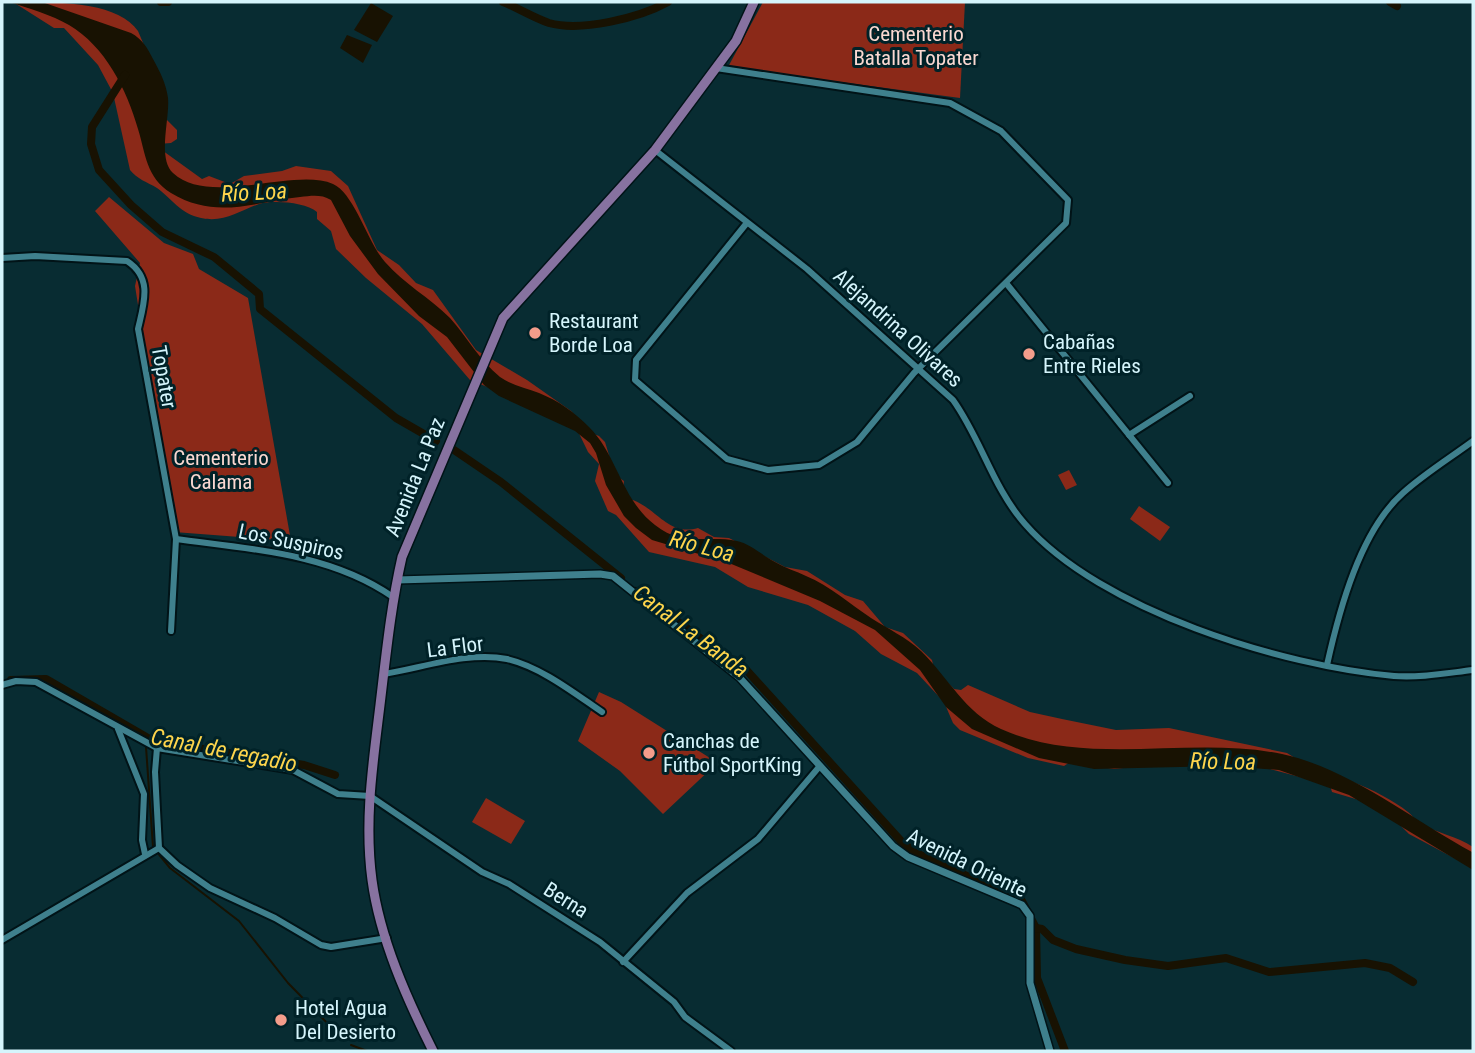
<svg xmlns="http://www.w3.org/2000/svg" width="1475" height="1053" font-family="'Roboto Condensed',sans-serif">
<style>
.green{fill:#8b2918}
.water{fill:#181202}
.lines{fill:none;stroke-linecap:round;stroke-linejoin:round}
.stream{stroke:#181202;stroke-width:2}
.canal{stroke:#181202;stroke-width:8}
.minor-casing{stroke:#011317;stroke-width:10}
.tertiary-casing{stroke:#011317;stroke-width:10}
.primary-casing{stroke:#011317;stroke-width:12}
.minor{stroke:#3f808d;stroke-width:6}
.tertiary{stroke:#3f808d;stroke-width:7}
.primary{stroke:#8772a0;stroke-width:9}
.poi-dot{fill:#f49d8b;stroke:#002228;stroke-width:2.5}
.labels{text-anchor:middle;stroke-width:6;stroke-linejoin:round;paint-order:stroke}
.park-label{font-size:21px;fill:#fad8d1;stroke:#002228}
.poi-label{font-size:21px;fill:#d5f5fc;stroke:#002228;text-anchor:start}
.street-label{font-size:21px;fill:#d5f5fc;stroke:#002228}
.water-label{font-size:23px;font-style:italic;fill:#fdd54c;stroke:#002228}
</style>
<rect width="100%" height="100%" fill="#082c32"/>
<g class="green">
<path d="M13 2C51 2 117 0 138 31 146 49 153 68 161 86L166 91 165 118 177 130V139L171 143 158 144 159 148 202 179 209 176 230 184 244 176 282 171 296 166 331 171 348 186 377 250 399 265 416 283 433 290 476 350 527 380 571 411 591 433 599 436 605 442 615 475 624 481 623 490 629 499C655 505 667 537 698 528L714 537 729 538 785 567 807 571 845 595 863 601 885 627 903 633 932 660 934 669 954 689 961 690 968 685 1030 712 1062 719 1116 730 1169 728 1287 753C1308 767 1333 774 1355 783 1373 790 1393 800 1408 812 1412 815 1415 820 1419 823 1436 833 1457 836 1473 847V868L1409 834 1394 819 1359 800 1332 792 1330 785 1225 757 1114 769 1070 762 1064 766 1028 758 960 730 953 723 944 702 917 673 881 654 855 631 808 605 748 587 715 567 649 552 616 515 608 511 595 481 599 464 588 452 573 421 470 380 422 324 366 278 336 249 331 231 317 219V212C305 202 273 200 259 204 239 211 224 223 201 218 181 214 172 199 157 188 147 182 137 179 130 170L113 93 98 65 64 28H54Z"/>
<path d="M763 2H965L960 98 728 67Z"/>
<path d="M109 197 164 243 193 254 199 269 248 298 291 541 174 532 135 286 140 263 95 211Z"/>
<path d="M1069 470 1077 485 1066 490 1058 475Z"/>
<path d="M1139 506 1170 527 1160 541 1130 519Z"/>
<path d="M599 692 621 702 710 758 714 766 663 814 620 771 578 741Z"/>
<path d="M486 798 525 821 511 844 472 822Z"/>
</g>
<g class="water">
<path d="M9 2H42L131 33C142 39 147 47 153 59 160 72 166 83 168 98 170 119 157 158 173 173 209 207 294 167 333 184 354 193 368 243 385 262 404 284 429 297 450 318 467 337 479 360 500 377 511 385 526 388 539 393 559 401 574 412 589 427 618 456 621 499 655 525 682 547 709 535 737 541 751 544 763 556 775 562 785 568 796 571 806 576 830 586 850 604 871 618 888 629 906 637 921 651 948 677 965 713 1001 729 1088 768 1190 735 1282 754 1348 768 1413 820 1472 852L1473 870 1349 795 1279 770 1223 766 1094 769 1039 758 972 729 946 707 920 670 875 630 820 601 729 563 652 540 636 528 624 516 606 485 596 453 590 443 575 431 499 396 484 385 447 337 419 316 378 274 350 236 331 200C321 194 311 196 300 197 253 202 216 220 171 193 146 177 146 155 138 129 127 90 105 46 69 25 52 15 28 8 9 2Z"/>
<path d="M371 3 393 16 377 42 354 30Z"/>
<path d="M347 35 372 45 363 63 340 48Z"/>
</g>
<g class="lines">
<g class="stream">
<path d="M146 747 153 847"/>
<path d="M157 852 170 868 239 921 288 983 336 1032"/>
<path d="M351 1045 367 1051"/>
</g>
<g class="canal">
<path d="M161 2H168"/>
<path d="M503 2C518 8 534 18 549 23 581 32 639 18 668 2"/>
<path d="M1390 2 1397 6"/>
<path d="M125 75 92 127 91 144 99 170 131 205 162 232 214 257 259 294 260 309 396 418 436 441"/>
<path d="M454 450 501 482 621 578"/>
<path d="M636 591 726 657 740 663 901 841 916 853 1022 901 1036 928 1037 978 1065 1051"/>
<path d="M11 680 46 679 153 741 304 765 335 775"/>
<path d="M1036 928 1042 929 1053 940 1076 949 1125 960 1168 966 1226 958 1269 972 1365 963 1390 968 1413 982"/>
</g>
<defs>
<g id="minor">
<path d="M716 68 950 103 1001 131 1068 200 1066 223 914 373 857 442 819 465 768 470 727 459 635 380 636 360 746 224"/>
<path d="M655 150 807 269 953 400C981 439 993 488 1025 524 1100 610 1282 666 1394 676 1420 678 1447 673 1473 670"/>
<path d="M2 258 35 256 127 261C153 278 144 303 138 329L176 539 171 631"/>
<path d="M1006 283 1168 483"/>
<path d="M1129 435 1190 396"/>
<path d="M176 539C250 549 330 553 393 597"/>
<path d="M1327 665C1339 611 1360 531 1403 493 1424 474 1450 458 1473 441"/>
<path d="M384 674C422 668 468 651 507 659 541 667 574 693 602 712"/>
<path d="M2 685 16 681 36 682 157 748 293 770 338 794 370 796 482 872 509 884 600 942 674 1002 685 1017 731 1051"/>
<path d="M118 729 144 794 142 840 145 854"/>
<path d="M157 748 155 772 159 848 177 865 210 888 275 918 321 945 331 947 387 938"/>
<path d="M2 940 159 848"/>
<path d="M623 962 687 893 758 839 819 767"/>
</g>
<path id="tertiary" d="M397 580 600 574 613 576 739 677 893 846 908 857 1022 905 1030 916V983L1050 1051"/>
<path id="primary" d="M433 1051C407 999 380 939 372 880 364 821 373 763 380 705 386 655 391 605 402 557L503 318 655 150 736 41 754 2"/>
</defs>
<use href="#minor" class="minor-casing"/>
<use href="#tertiary" class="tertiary-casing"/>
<use href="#primary" class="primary-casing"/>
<use href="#minor" class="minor"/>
<use href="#tertiary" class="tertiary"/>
<use href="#primary" class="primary"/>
</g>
<g class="poi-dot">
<circle cx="535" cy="333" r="7"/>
<circle cx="1029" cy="354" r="7"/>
<circle cx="649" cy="753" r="7"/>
<circle cx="281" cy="1020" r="7"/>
</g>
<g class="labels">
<g class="park-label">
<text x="916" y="41">Cementerio<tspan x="916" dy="24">Batalla Topater</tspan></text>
<text x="221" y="465">Cementerio<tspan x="221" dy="24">Calama</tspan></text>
</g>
<g class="poi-label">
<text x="549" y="328">Restaurant<tspan x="549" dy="24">Borde Loa</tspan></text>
<text x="1043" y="349">Cabañas<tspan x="1043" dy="24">Entre Rieles</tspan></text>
<text x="663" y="748">Canchas de<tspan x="663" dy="24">Fútbol SportKing</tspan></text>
<text x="295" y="1015">Hotel Agua<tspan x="295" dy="24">Del Desierto</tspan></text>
</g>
<g class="street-label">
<text transform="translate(898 328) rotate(42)" y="7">Alejandrina Olivares</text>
<text transform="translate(164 377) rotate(80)" y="7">Topater</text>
<text transform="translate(415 477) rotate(-68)" y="7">Avenida La Paz</text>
<text transform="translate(291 542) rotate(12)" y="7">Los Suspiros</text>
<text transform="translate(455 647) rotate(-7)" y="7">La Flor</text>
<text transform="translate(967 863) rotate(26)" y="7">Avenida Oriente</text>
<text transform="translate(566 900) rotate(32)" y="7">Berna</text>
</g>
<g class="water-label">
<text transform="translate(254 192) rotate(-3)" y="8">Río Loa</text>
<text transform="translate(702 546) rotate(15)" y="8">Río Loa</text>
<text transform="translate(691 631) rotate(37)" y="8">Canal La Banda</text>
<text transform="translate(224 750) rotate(11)" y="8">Canal de regadio</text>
<text transform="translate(1223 761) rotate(1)" y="8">Río Loa</text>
</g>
</g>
<rect width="1475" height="1053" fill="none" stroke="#d5f5fc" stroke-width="7"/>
</svg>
